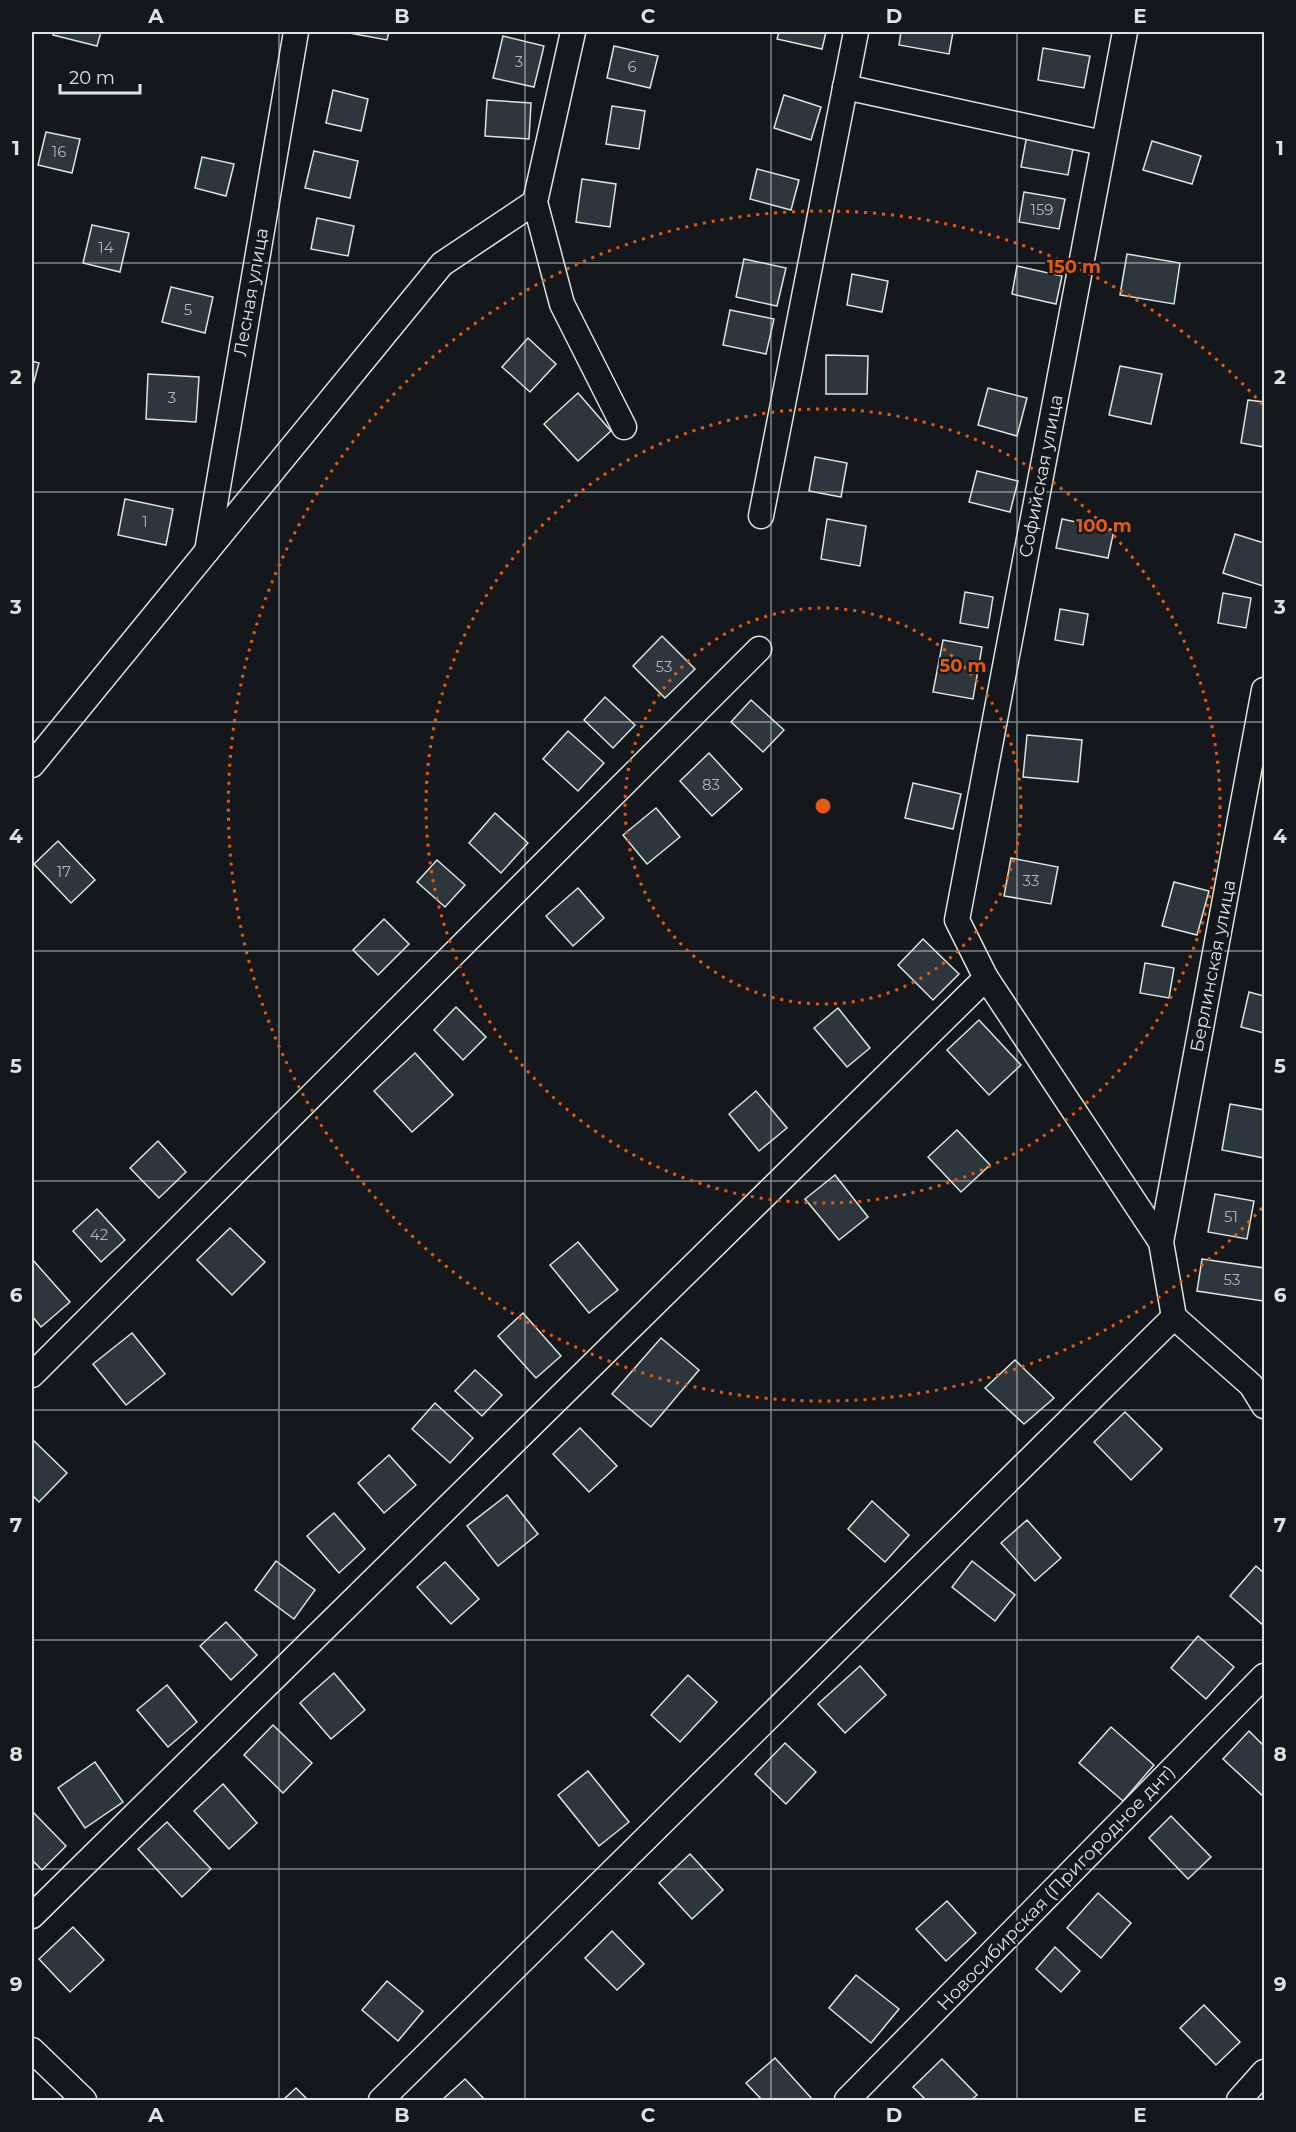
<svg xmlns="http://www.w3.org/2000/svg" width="1296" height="2132" font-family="Montserrat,sans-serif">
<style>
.building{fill:#2c363c;stroke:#d8e6dc;stroke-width:1.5}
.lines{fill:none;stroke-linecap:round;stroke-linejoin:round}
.street-casing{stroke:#d8e6dc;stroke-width:27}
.street{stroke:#14181c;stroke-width:24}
.grid{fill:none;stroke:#d8e6dc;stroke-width:1.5;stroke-opacity:0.55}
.ring{fill:none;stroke:#e8590c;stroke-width:3;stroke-dasharray:3 6}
.labels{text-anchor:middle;stroke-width:4.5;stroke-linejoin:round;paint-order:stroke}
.number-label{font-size:15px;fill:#adbab4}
.street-label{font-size:18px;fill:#d8e6dc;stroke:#14181c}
.centre{fill:#e8590c;stroke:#14181c;stroke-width:3}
.ring-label{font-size:18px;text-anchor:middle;font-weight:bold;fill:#e8590c;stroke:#14181c;stroke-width:4.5;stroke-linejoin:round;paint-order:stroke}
.neatline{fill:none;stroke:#d8e6dc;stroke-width:2}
.grid-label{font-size:20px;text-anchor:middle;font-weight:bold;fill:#d8e6dc}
</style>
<rect width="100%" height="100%" fill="#14181c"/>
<g class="building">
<path d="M54 32H101L97 46 53 35Z"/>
<path d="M344 32H389L387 40Z"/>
<path d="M779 32H826L822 49 777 39Z"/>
<path d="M901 32H953L949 54 899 45Z"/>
<path d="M503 36 544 46 534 87 493 78Z"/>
<path d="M614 46 658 56 650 88 607 78Z"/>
<path d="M1043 48 1090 56 1084 88 1038 80Z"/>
<path d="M333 90 368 99 361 131 326 123Z"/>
<path d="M784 95 821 107 811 140 774 128Z"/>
<path d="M487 100 531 103 529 139 485 136Z"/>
<path d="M612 106 645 111 639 149 606 144Z"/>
<path d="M46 132 80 139 72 173 38 165Z"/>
<path d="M1027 135 1074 143 1068 175 1021 167Z"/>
<path d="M1152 141 1201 156 1192 184 1143 170Z"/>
<path d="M314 151 358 161 350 198 305 188Z"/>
<path d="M202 157 234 164 226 196 195 188Z"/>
<path d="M757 169 799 180 791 210 750 199Z"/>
<path d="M582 179 616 184 610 227 576 222Z"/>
<path d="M1024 192 1065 199 1059 229 1019 222Z"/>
<path d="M317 218 354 226 348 256 311 249Z"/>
<path d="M92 225 129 233 120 272 83 263Z"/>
<path d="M1127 254 1180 263 1174 304 1120 295Z"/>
<path d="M744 259 786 268 777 306 736 297Z"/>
<path d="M1017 266 1062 276 1056 304 1012 294Z"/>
<path d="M852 274 888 281 882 312 847 305Z"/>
<path d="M171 287 213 297 205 333 162 322Z"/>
<path d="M730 310 774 319 766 354 723 345Z"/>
<path d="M528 338 556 364 530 392 502 367Z"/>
<path d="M826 355 868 356 867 394H826Z"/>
<path d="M32 361 39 363 32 389Z"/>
<path d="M1120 366 1162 374 1151 424 1109 415Z"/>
<path d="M148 374 199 377 196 422 146 419Z"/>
<path d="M988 388 1027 398 1017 436 978 425Z"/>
<path d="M578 393 611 431 578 461 544 424Z"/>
<path d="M1248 400 1264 402V447L1241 443Z"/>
<path d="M815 457 847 463 841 497 809 491Z"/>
<path d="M977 471 1018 481 1010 512 969 502Z"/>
<path d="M125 499 173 509 166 545 118 535Z"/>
<path d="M827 519 866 526 860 566 821 559Z"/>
<path d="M1062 519 1114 530 1108 558 1056 548Z"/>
<path d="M1235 534 1264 543 1263 586 1223 573Z"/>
<path d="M965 592 993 597 988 628 960 623Z"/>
<path d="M1223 593 1251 598 1246 628 1218 623Z"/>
<path d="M1060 609 1088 614 1083 645 1055 640Z"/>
<path d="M662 636 695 669 665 698 633 666Z"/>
<path d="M943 640 982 647 973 699 933 692Z"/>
<path d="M605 697 635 725 613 748 584 720Z"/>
<path d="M751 700 784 730 763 752 731 722Z"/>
<path d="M568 731 604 763 578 791 543 759Z"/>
<path d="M1027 735 1082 740 1078 782 1023 777Z"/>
<path d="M709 753 742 789 712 816 680 781Z"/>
<path d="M913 783 961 794 953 829 905 818Z"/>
<path d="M656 808 680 837 647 864 623 835Z"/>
<path d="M495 813 528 843 501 873 469 843Z"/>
<path d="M58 841 95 880 71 903 34 864Z"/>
<path d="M1011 858 1058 867 1051 904 1004 896Z"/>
<path d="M437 860 465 885 445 907 417 882Z"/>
<path d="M1174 882 1209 891 1197 935 1162 926Z"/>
<path d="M578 888 604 918 573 946 546 916Z"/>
<path d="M384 919 409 944 378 975 353 950Z"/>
<path d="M923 939 959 974 933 1000 898 965Z"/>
<path d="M1145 963 1174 968 1169 998 1140 993Z"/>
<path d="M1249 992 1264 996V1033L1241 1027Z"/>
<path d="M456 1007 486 1037 463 1060 434 1030Z"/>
<path d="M838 1008 870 1048 847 1067 814 1028Z"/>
<path d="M979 1020 1021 1065 989 1095 947 1050Z"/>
<path d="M415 1053 453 1095 412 1132 374 1091Z"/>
<path d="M756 1091 787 1128 759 1151 729 1114Z"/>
<path d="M1230 1104 1264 1110V1158L1222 1150Z"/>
<path d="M957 1130 990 1165 961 1192 928 1157Z"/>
<path d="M158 1141 186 1172 159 1198 130 1168Z"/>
<path d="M835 1175 868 1217 839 1240 805 1199Z"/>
<path d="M1215 1194 1254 1201 1247 1239 1208 1232Z"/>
<path d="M97 1209 125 1240 101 1262 73 1231Z"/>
<path d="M230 1228 265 1262 232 1295 197 1260Z"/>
<path d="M578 1242 618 1290 589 1313 550 1265Z"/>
<path d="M32 1259 70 1302 41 1327 32 1316Z"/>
<path d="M1202 1259 1264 1268 1263 1301 1197 1291Z"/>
<path d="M523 1313 561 1356 536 1378 498 1336Z"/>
<path d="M132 1333 165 1374 126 1405 93 1364Z"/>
<path d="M661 1338 699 1370 651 1427 612 1394Z"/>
<path d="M1015 1360 1054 1398 1024 1424 985 1388Z"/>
<path d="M475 1370 502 1395 482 1416 455 1391Z"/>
<path d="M435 1403 473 1438 450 1463 412 1429Z"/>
<path d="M1125 1412 1162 1449 1131 1480 1094 1442Z"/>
<path d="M580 1428 617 1466 589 1492 553 1454Z"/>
<path d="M32 1439 67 1473 39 1502 32 1495Z"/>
<path d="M389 1455 416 1485 384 1513 358 1483Z"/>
<path d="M507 1495 538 1534 498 1566 467 1526Z"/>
<path d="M872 1501 909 1535 885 1562 848 1529Z"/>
<path d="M334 1513 365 1549 339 1573 307 1536Z"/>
<path d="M1027 1520 1061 1558 1035 1581 1001 1543Z"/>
<path d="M276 1561 315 1590 294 1619 255 1590Z"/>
<path d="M972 1561 1015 1595 995 1621 952 1587Z"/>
<path d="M445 1562 479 1599 451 1624 417 1587Z"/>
<path d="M1256 1566 1264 1573 1263 1625 1230 1596Z"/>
<path d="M226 1622 257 1655 231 1680 200 1646Z"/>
<path d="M1198 1636 1234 1667 1206 1699 1171 1668Z"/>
<path d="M860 1666 886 1695 845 1733 818 1704Z"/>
<path d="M334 1673 365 1710 331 1739 300 1703Z"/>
<path d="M688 1675 717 1702 680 1742 651 1715Z"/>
<path d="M167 1685 197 1722 168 1747 137 1710Z"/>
<path d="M273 1725 312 1763 283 1793 244 1755Z"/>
<path d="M1111 1727 1154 1765 1123 1801 1079 1763Z"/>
<path d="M1249 1731 1264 1746V1797L1223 1759Z"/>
<path d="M785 1743 816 1772 786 1804 755 1774Z"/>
<path d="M95 1762 123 1802 85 1828 58 1788Z"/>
<path d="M588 1771 629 1822 599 1846 558 1795Z"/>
<path d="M223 1784 257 1823 229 1849 194 1811Z"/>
<path d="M32 1811 66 1846 42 1870 32 1860Z"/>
<path d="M1171 1816 1211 1857 1188 1879 1149 1838Z"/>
<path d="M167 1822 211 1869 182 1897 138 1849Z"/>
<path d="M690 1854 723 1890 692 1919 659 1883Z"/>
<path d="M1098 1893 1131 1923 1101 1958 1067 1928Z"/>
<path d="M947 1901 976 1933 946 1961 916 1929Z"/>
<path d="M73 1927 104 1960 70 1992 39 1959Z"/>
<path d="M612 1931 644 1964 617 1990 585 1958Z"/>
<path d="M1055 1947 1080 1971 1061 1992 1036 1969Z"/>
<path d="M856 1975 899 2009 871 2043 829 2008Z"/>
<path d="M387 1981 423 2011 398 2041 362 2010Z"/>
<path d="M1204 2005 1240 2042 1216 2065 1180 2028Z"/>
<path d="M775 2058 813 2100H762L746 2083Z"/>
<path d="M942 2059 977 2095 971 2100H926L913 2087Z"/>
<path d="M465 2079 485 2100H442Z"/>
<path d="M296 2088 308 2100H283Z"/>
</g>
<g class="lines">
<defs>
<g id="street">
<path d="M573 32 535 202 562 304 624 427"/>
<path d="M1125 32 957 920 986 978 1161 1242 1174 1317 1251 1385 1264 1406"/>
<path d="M845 87 1103 143"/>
<path d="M761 516 856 32"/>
<path d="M207 551 296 32"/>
<path d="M32 765 442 264 535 202"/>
<path d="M1161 1242 1264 690"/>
<path d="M32 1375 759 649"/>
<path d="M32 1916 986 978"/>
<path d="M32 2050 84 2100"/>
<path d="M381 2100 1174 1317"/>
<path d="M847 2100 1264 1676"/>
<path d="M1239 2100 1264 2072"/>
</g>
</defs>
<use href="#street" class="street-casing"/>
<use href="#street" class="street"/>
</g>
<path class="grid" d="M279 32V2100M525 32V2100M771 32V2100M1017 32V2100M32 263H1264M32 492H1264M32 722H1264M32 951H1264M32 1181H1264M32 1410H1264M32 1640H1264M32 1869H1264"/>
<g class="ring">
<circle cx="823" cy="806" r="198"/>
<circle cx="823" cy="806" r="397"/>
<path d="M1262 1208A595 595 0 1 1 1262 404"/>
</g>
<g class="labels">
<g class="number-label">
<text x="519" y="67">3</text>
<text x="632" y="72">6</text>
<text x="59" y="157">16</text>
<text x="1042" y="215">159</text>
<text x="106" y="253">14</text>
<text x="188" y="315">5</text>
<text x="172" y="403">3</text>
<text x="145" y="527">1</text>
<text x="664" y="672">53</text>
<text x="711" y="790">83</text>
<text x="64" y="877">17</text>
<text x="1031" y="886">33</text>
<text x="1231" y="1222">51</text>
<text x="99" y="1240">42</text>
<text x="1232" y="1285">53</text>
</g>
<g class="street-label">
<text transform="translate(251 292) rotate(-80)" y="6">Лесная улица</text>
<text transform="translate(1041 476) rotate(-79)" y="6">Софийская улица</text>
<text transform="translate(1213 966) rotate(-79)" y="6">Берлинская улица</text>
<text transform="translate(1056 1888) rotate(-46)" y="6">Новосибирская (Пригородное днт)</text>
</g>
</g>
<circle cx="823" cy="806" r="9" class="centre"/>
<g class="ring-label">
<text x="1074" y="273">150 m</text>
<text x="1104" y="532">100 m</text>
<text x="963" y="672">50 m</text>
</g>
<rect width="1296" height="2132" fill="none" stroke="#14181c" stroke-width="66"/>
<path d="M60 84v9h80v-9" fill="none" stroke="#d8e6dc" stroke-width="3"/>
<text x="69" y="84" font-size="18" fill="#d8e6dc" stroke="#14181c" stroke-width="4.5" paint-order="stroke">20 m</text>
<rect x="33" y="33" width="1230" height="2066" class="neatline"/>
<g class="grid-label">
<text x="156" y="23">A</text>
<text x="402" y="23">B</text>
<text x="648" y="23">C</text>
<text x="894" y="23">D</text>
<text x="1140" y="23">E</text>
<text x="16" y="155">1</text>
<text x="1280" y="155">1</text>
<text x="16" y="384">2</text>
<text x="1280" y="384">2</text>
<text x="16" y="614">3</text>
<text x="1280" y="614">3</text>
<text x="16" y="843">4</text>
<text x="1280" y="843">4</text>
<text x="16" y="1073">5</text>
<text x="1280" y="1073">5</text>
<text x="16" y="1302">6</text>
<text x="1280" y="1302">6</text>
<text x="16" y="1532">7</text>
<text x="1280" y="1532">7</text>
<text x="16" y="1761">8</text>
<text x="1280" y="1761">8</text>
<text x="16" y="1991">9</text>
<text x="1280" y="1991">9</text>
<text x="156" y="2122">A</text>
<text x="402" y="2122">B</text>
<text x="648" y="2122">C</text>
<text x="894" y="2122">D</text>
<text x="1140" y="2122">E</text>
</g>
</svg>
